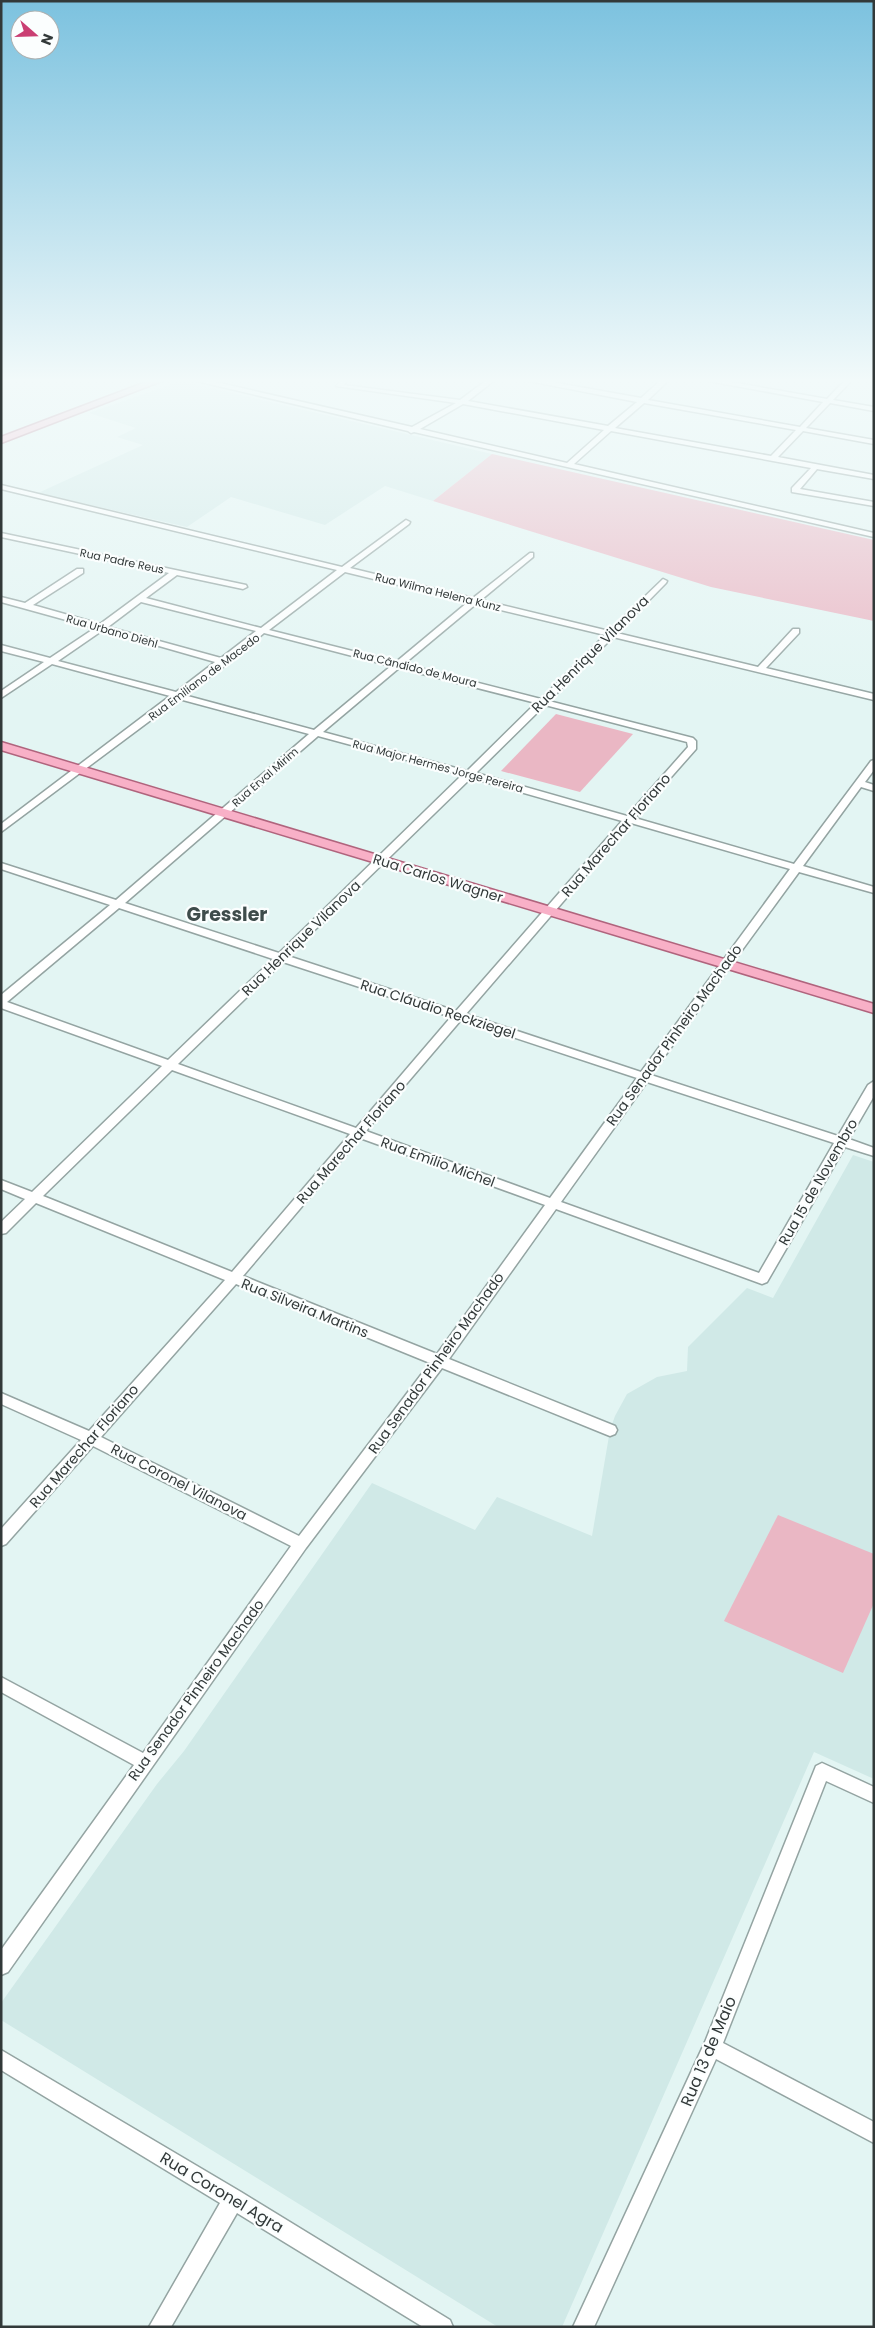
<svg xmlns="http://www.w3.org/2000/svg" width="875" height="2328" font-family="Poppins,sans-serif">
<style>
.built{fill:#d0e9e7}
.green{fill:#eab7c4}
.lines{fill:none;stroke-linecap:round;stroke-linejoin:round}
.minor-casing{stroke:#94a4a2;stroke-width:3}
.major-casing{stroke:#b0647d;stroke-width:3}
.minor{fill:#fff;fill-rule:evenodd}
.major{fill:#f8b0c7;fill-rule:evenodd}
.labels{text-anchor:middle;stroke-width:4.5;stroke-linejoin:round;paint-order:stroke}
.far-street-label{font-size:11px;fill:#323939;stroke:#fbfefe}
.street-label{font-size:14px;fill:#323939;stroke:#fbfefe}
.near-street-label{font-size:16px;fill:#323939;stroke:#fbfefe}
.district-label{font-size:19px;font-weight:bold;fill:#3e4c4b;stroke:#fbfefe}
</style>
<rect width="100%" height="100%" fill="#e3f5f3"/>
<g class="built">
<path d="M181 381 492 454 433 501 385 486 325 525 231 497 187 527 38 493 143 445 117 437 136 428 89 413Z"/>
<path d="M853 1155 874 1162V1779L814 1752 562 2327H498L1 2020V2003L157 1784 184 1751 372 1483 475 1530 497 1497 592 1536 610 1430 615 1416 627 1394 657 1377 687 1371 688 1347 747 1288 773 1298Z"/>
</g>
<g class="green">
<path d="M492 454 874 540V621L711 587 433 501Z"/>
<path d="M556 714 633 734 580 792 501 771Z"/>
<path d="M778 1515 874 1554V1603L843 1673 724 1621Z"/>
</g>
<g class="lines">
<defs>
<g id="minor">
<path d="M188 379H202L412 427 456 403 336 386 342 379H349L344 385 460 400 488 379H496L468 401 608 426 637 402 518 379H535L641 398 662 379H670L648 400 800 427 823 402 697 379H714L827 399 846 379H853L833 400 874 407V411L830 403 806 428 874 440V444L803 431 778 457 874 475V479L817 469 800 489 874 502V506L792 492V488L811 468 611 431 574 464 874 533V537L414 432 411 433 408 431ZM644 403 796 430 771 456 615 428ZM463 404 604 430 567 463 420 429Z"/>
<path d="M867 379H874V382L868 380Z"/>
<path d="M1 485 342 567 406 520 410 522 409 524 350 568 473 598 530 553H533V557L481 600 609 631 663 579 667 581 666 583 617 633 758 667 793 629H799V633L766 668 874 694V700L613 637 549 701 693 738 696 741V749L635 818 794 864 871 761 874 760V770L865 782 874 785V791L861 787 803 866 874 887V893L799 872 651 1075 838 1136 868 1085 874 1081V1096L849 1139 874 1148V1156L845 1147 767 1282 762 1284 556 1209 449 1359 615 1426 617 1430 615 1434 610 1436 605 1434 442 1368 306 1548 8 1972 1 1975V1950L134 1765 1 1692V1677L143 1753 291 1546 93 1446 6 1544 1 1546V1529L81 1440 1 1404V1393L89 1431 225 1280 36 1203 6 1233 1 1234V1222L25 1199 1 1189V1180L32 1192 162 1066 1 1008V995L110 905 1 869V863L116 900 309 734 179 699 1 832V824L170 696 52 664 1 698V691L44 662 1 651V645L50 658 95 628 1 602V597L25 603 77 569H83V573L33 605 100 624 169 573 1 537V533L246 585 247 587 243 589 177 575 146 598 261 628 337 570 1 489ZM345 572 468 602 396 662 269 630ZM141 602 256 631 221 658 108 627ZM476 604 605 635 541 699 404 664ZM103 630 215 662 176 692 58 661ZM264 633 391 666 314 730 184 695 227 664ZM399 668 536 703 467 771 323 732ZM545 705 687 742 688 747 627 816 476 773ZM318 736 462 775 279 953 125 903ZM471 778 622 821 456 1011 288 956ZM631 823 790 869 641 1072 466 1014ZM119 908 273 959 168 1060 7 1002ZM283 962 451 1017 356 1128 178 1064ZM461 1020 637 1078 550 1198 366 1131ZM172 1070 350 1134 232 1272 43 1196ZM647 1082 834 1143 759 1273 561 1202ZM360 1138 545 1205 437 1354 243 1276ZM236 1284 430 1363 299 1536 101 1437Z"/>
<path d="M822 1763 874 1787V1803L826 1781 723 2043 874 2122V2143L716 2059 594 2327H573L705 2042 814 1771 816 1766Z"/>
<path d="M1 2050 241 2192 450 2320 453 2327H423L237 2213 171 2327H149L220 2203 1 2070Z"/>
</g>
<g id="major">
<path d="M154 379H167L1 443V437Z"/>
<path d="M1 742 874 1004V1013L1 750Z"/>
</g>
</defs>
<use href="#minor" class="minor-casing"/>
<use href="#major" class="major-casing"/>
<use href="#minor" class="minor"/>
<use href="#major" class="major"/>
</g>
<linearGradient id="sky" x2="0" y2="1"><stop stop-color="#7cc2df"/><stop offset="0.54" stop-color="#f2fafa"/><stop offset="1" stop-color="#f2fafa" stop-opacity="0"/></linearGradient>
<rect width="875" height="705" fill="url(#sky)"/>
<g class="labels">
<g class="far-street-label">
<text transform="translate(122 561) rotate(12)" y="4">Rua Padre Reus</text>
<text transform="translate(438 592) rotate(14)" y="4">Rua Wilma Helena Kunz</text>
<text transform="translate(112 631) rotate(16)" y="4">Rua Urbano Diehl</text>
<text transform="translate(415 668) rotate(14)" y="4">Rua Cândido de Moura</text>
<text transform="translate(204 677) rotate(-37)" y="4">Rua Emiliano de Macedo</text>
<text transform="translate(438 766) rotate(15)" y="4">Rua Major Hermes Jorge Pereira</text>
<text transform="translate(265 777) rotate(-41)" y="4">Rua Erval Mirim</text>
</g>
<g class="street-label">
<text transform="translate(590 654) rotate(-45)" y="5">Rua Henrique Vilanova</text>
<text transform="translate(616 835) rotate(-49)" y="5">Rua Marechar Floriano</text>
<text transform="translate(438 878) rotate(17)" y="5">Rua Carlos Wagner</text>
<text transform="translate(301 938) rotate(-44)" y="5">Rua Henrique Vilanova</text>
<text transform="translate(438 1009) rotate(18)" y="5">Rua Cláudio Reckziegel</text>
<text transform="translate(674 1035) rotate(-54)" y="5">Rua Senador Pinheiro Machado</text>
<text transform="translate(351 1142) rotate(-49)" y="5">Rua Marechar Floriano</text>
<text transform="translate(438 1162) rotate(20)" y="5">Rua Emílio Michel</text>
<text transform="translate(818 1182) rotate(-60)" y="5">Rua 15 de Novembro</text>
<text transform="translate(305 1308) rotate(22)" y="5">Rua Silveira Martins</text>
<text transform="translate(436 1363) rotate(-54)" y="5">Rua Senador Pinheiro Machado</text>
<text transform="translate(84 1446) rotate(-49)" y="5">Rua Marechar Floriano</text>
<text transform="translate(179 1482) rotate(27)" y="5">Rua Coronel Vilanova</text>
<text transform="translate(196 1690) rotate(-54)" y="5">Rua Senador Pinheiro Machado</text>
</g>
<g class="near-street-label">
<text transform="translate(708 2051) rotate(-67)" y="6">Rua 13 de Maio</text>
<text transform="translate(222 2192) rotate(31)" y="6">Rua Coronel Agra</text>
</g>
<g class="district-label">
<text x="227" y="921">Gressler</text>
</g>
</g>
<rect width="875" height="2328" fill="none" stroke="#323939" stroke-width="5"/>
<g transform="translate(35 35) rotate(110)"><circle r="24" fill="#fbfefe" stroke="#abafaf"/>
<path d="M0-4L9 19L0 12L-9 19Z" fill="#ca3f73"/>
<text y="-8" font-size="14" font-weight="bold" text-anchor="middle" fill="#323939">N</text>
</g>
</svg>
